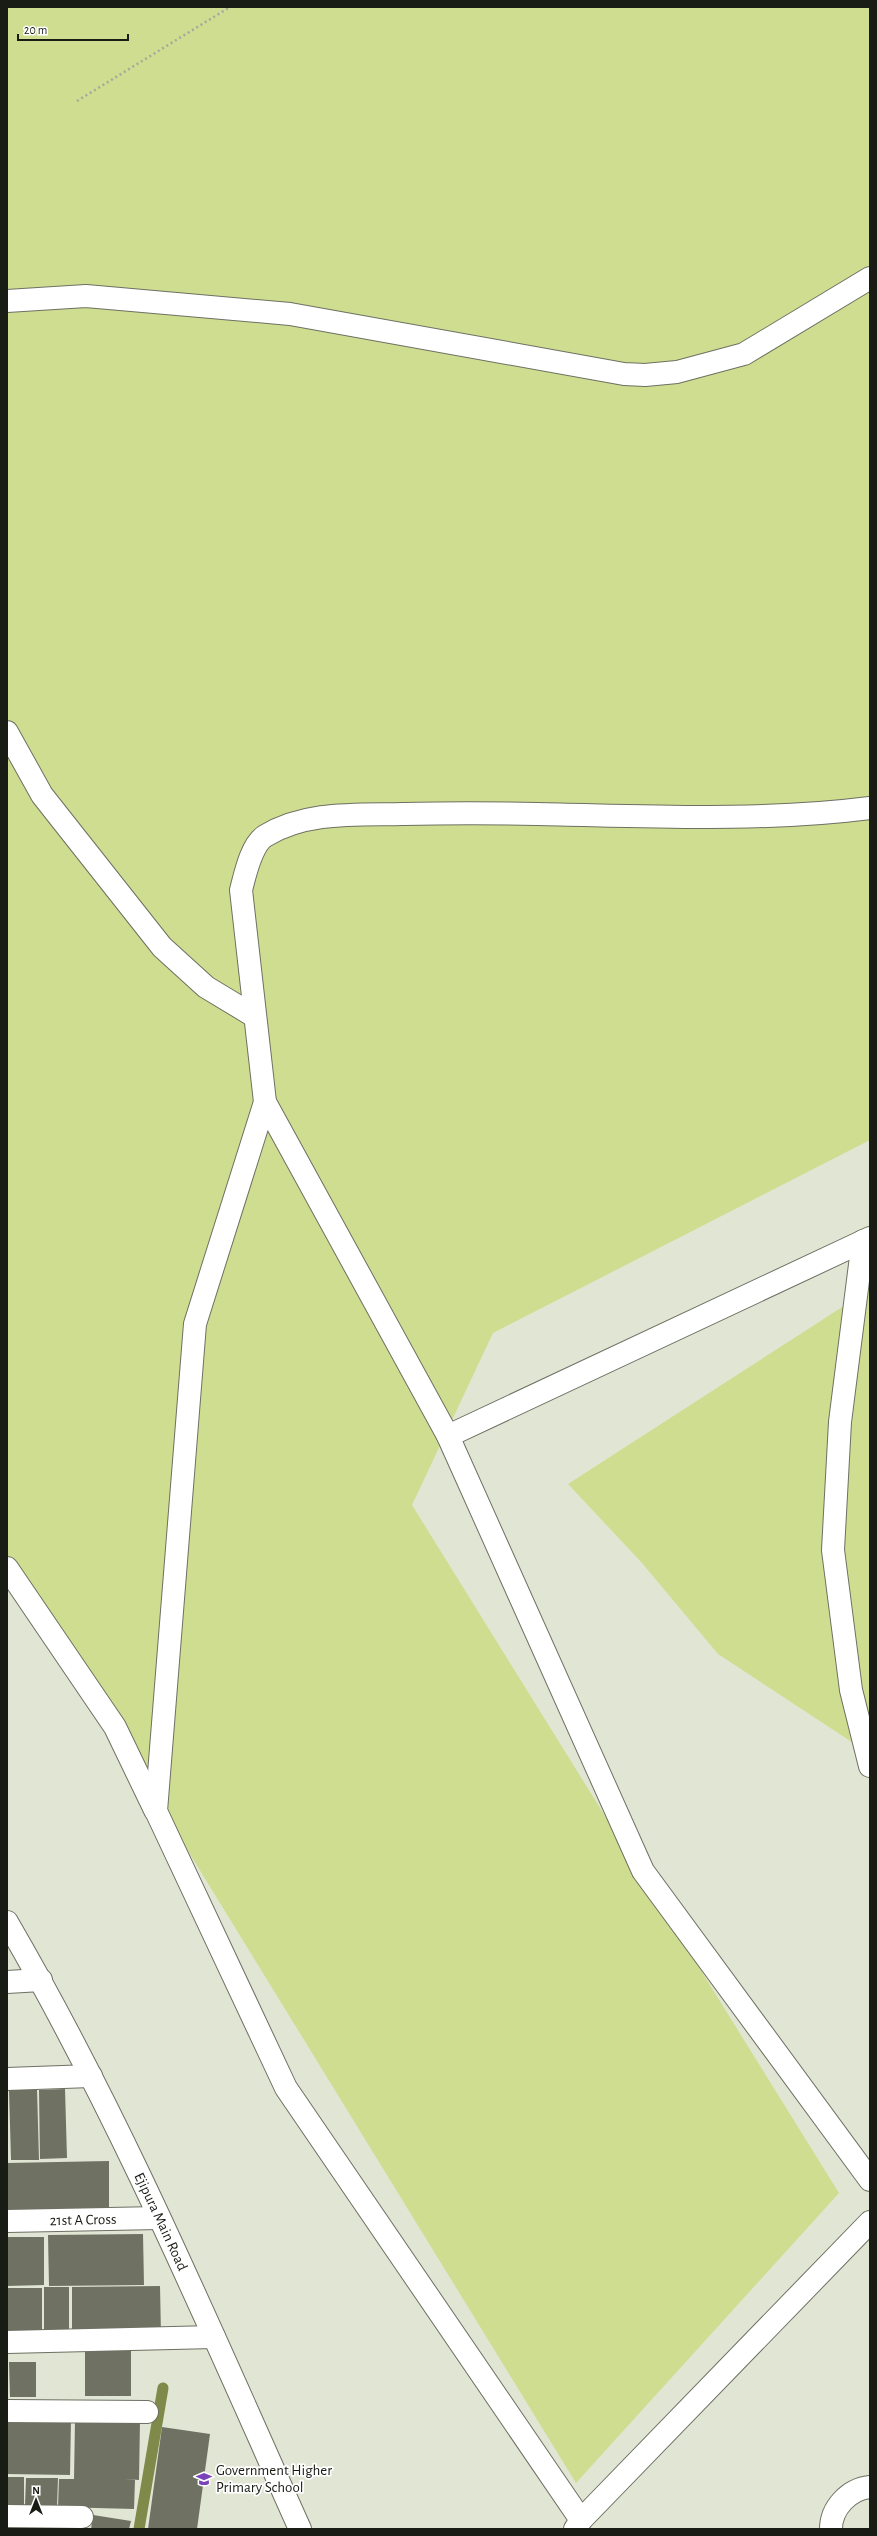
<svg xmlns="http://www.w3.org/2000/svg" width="877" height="2536" font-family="'Alegreya Sans',sans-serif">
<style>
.green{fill:#cfdd90}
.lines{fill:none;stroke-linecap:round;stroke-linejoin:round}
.stream{stroke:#7e894a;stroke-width:11}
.building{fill:#6f7263}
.minor-casing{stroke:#6d7062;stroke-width:24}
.path{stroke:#a5a89b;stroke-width:2.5;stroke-dasharray:2 3;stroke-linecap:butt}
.minor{stroke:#fff;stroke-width:22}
.labels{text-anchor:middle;stroke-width:3.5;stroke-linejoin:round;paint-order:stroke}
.street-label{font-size:15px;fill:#191b15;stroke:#fff}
.poi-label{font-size:15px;fill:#191b15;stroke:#fff;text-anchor:start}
</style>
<rect width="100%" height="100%" fill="#e1e5d4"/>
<g class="green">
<path d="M7 7H870V1140L493 1333 412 1505 839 2193 576 2483 7 1556Z"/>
<path d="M870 1289V1754L718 1654 642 1563 568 1484Z"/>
</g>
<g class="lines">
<path class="stream" d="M139 2529 163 2388"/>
</g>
<g class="building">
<path d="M37 2089 39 2160H11L9 2090Z"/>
<path d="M65 2089 67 2158 40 2159 39 2090Z"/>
<path d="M109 2161V2209L7 2212V2163Z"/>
<path d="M143 2234 144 2285 49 2286 48 2235Z"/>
<path d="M7 2237H44V2285L7 2286Z"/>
<path d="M160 2286 161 2335H72V2287Z"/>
<rect x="44" y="2287" width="25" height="48"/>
<rect x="7" y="2288" width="35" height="49"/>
<rect x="85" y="2347" width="46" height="49"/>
<path d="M9 2362H36V2397H10Z"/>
<path d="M7 2418 71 2419 70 2475 7 2474Z"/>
<path d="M75 2421H140L139 2480 124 2479 135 2480 134 2509 58 2507 59 2479H74Z"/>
<path d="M162 2427 210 2434 197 2529H148Z"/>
<rect x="7" y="2477" width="17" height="30"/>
<path d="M26 2478H58L57 2507 25 2506Z"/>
<path d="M93 2515 131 2521 129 2529H91Z"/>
<path d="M19 2524 84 2525V2529H19Z"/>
</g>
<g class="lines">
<defs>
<g id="minor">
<path d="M7 301 86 296 290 314 624 374 645 375 677 372 744 354 870 278"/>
<path d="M7 732 42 795 162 947 206 987 254 1016"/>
<path d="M265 1102 241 890C245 875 251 845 265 836 306 811 356 815 403 814 448 813 492 813 537 814 648 816 760 822 870 808"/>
<path d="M863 1241 840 1422 833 1550 851 1690 870 1766"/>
<path d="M448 1436 870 1238"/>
<path d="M7 1568 115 1727 155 1810"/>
<path id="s1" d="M7 1922C120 2116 208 2324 300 2529"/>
<path d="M7 1982 41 1980"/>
<path d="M7 2079 91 2076"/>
<path id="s2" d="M7 2221 159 2218"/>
<path d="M7 2342 214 2337"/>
<path d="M7 2411 147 2412"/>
<path d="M7 2516 82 2517"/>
<path d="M581 2520 870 2222"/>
<path d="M575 2529 581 2520 286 2088 156 1811 195 1324 265 1102 448 1436 643 1871 870 2180"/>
<path d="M831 2529C831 2508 849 2489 870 2487"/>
</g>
</defs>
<use href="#minor" class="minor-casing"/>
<path class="path" d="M77 101 230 7"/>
<use href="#minor" class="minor"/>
</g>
<defs>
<symbol id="school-bare" viewBox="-9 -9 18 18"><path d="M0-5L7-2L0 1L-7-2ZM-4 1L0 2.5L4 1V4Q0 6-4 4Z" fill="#7943ba" stroke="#fff" stroke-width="2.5" paint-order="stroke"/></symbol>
</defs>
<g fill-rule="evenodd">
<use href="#school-bare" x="193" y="2468" width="22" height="22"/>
</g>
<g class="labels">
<g class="street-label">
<text dy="5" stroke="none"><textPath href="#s2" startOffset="76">21st A Cross</textPath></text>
<text dy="5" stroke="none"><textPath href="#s1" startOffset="337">Ejipura Main Road</textPath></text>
</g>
<g class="poi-label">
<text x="216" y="2475">Government Higher<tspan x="216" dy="17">Primary School</tspan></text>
</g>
</g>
<rect width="877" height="2536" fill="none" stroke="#191b15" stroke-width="16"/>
<g transform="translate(36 2500)" stroke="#ffffff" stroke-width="3" paint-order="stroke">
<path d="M0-3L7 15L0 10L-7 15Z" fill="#191b15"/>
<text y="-6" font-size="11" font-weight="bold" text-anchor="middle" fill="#191b15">N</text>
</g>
<path d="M18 34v6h110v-6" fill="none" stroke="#191b15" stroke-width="2"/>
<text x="24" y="34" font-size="12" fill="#191b15" stroke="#ffffff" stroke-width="3" paint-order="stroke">20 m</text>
</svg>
